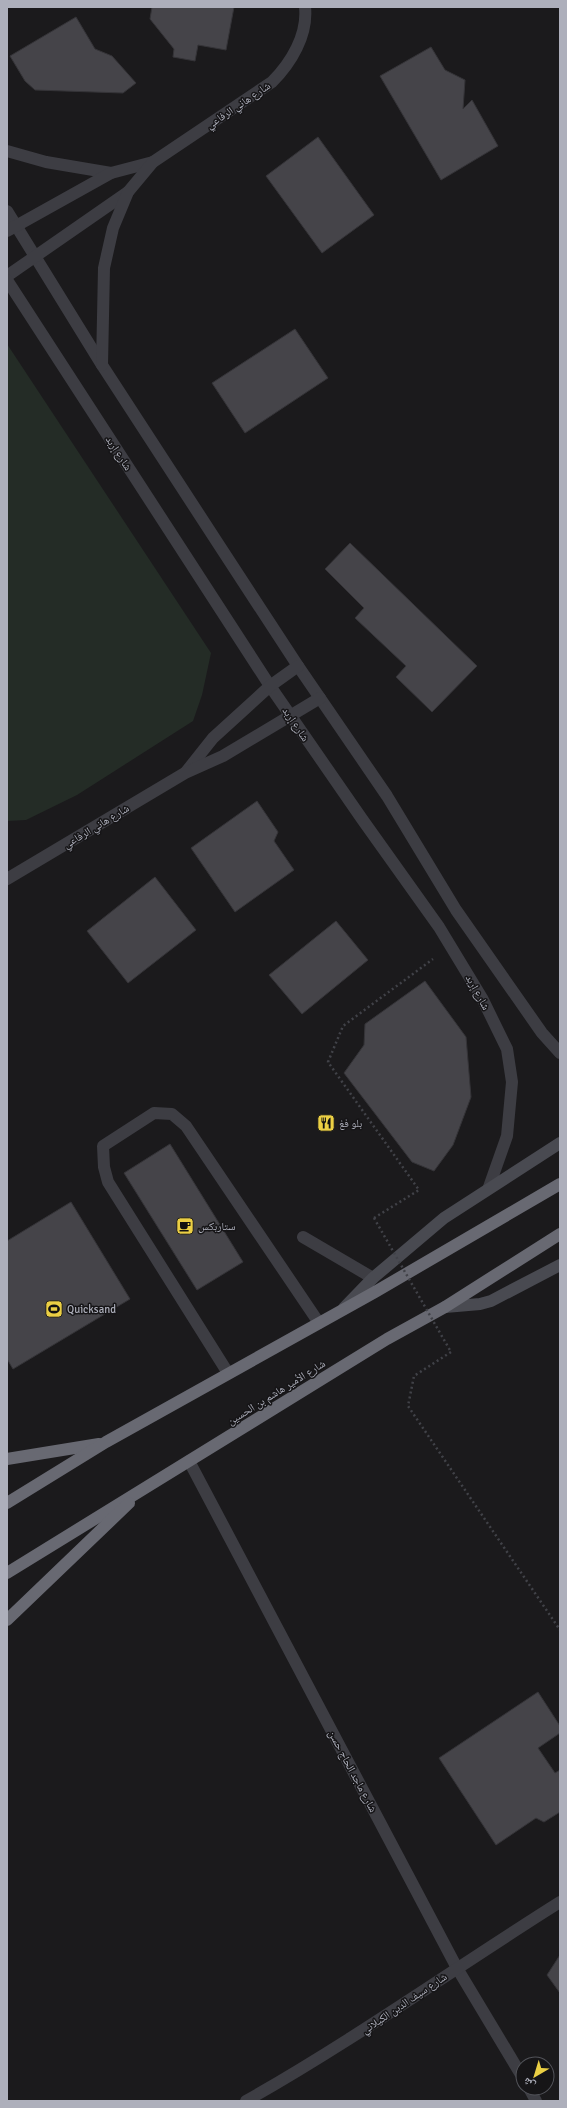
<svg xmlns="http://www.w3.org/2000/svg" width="567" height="2108" font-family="Signika,'Noto Naskh Arabic',sans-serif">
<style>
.green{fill:#242c26}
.building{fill:#454449;stroke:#353438}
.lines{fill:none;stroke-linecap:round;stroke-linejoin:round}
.path{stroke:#414248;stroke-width:2.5;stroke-dasharray:2 3;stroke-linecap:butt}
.lane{stroke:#3d3d43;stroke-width:12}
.street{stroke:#3d3d43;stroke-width:12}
.secondary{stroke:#494a51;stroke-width:12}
.highway{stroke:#686972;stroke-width:12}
.path-bridge{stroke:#414248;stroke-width:2.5;stroke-dasharray:2 3;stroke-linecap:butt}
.labels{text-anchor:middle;stroke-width:3;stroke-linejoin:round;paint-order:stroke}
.street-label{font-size:11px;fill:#adafbb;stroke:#161517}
.poi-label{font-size:11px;fill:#adafbb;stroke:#161517;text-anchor:start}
</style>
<rect width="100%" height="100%" fill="#1b1a1c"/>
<path class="green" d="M7 344 211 653 202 695 193 721 77 795 26 820 7 821Z"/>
<g class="building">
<path d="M152 7H234L226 50 198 45 195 61 173 57 174 49 150 19Z"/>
<path d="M76 17 95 49 112 56 136 83 123 93 35 90 25 81 10 56Z"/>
<path d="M431 47 445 70 465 80 463 109 472 100 498 146 441 180 380 76Z"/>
<path d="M318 137 374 215 322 253 266 176Z"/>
<path d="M295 329 328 378 245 433 212 383Z"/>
<path d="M350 543 477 666 432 712 396 677 406 666 355 618 364 608 325 569Z"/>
<path d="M257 801 278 832 274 841 294 870 235 912 191 848Z"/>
<path d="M155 877 196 930 128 983 87 931Z"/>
<path d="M336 921 368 960 302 1014 269 975Z"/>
<path d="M425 981 466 1037 471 1097 453 1145 434 1171 412 1162 344 1073 364 1045 365 1024Z"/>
<path d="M170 1144 243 1262 197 1290 124 1173Z"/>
<path d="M71 1202 130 1299 13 1369 7 1359V1241Z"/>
<path d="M538 1692 560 1726V1733L538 1748 555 1773 560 1770V1812L544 1822 536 1818 496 1845 439 1758Z"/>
<path d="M560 1955V1993L547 1975Z"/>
</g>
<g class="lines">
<g class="path">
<path d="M374 1218 419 1190 328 1062 343 1026 433 959"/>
<path d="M451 1352 414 1376 408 1406 560 1630"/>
</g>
<g class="lane">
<path d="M303 1237 373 1278"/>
<path d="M228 1373 108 1182 104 1167 103 1146 154 1113 172 1114 186 1126 319 1323"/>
</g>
<g class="street">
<path d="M7 151 46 162 111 173"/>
<path d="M7 211 102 365 219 545 298 666 387 796 456 910 542 1033 560 1053"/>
<path d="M7 231 111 173 153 162"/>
<path d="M7 276 128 192"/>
<path d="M7 280 270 686 362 819 439 927 482 998 507 1049 512 1082 507 1136 489 1187"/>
<path d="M102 365 104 268 113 228 128 192 153 162 272 82C291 63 308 35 305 7"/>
<path d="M186 772 213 738 270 686 298 666"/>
<path d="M7 879 185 773 223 756 320 698"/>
<path d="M189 1461 457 1968 523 2078"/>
<path d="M529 2088 536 2101"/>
<path d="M246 2101C354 2040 455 1968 560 1902"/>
</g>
<g class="secondary">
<path d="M445 1307 480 1304 491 1301 560 1265"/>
<path d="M344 1308 373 1278 444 1218 560 1143"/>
</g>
<g class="highway">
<path d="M7 1459 99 1444"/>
<path d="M7 1503 106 1442 375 1292 560 1184"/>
<path d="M7 1573 387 1339 445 1307 560 1234"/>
<path d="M7 1620 129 1503"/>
</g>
<path class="path-bridge" d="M374 1218 451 1352"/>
</g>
<defs>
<symbol id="restaurant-square" viewBox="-11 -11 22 22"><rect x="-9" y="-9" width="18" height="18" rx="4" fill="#ebcf44" stroke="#161517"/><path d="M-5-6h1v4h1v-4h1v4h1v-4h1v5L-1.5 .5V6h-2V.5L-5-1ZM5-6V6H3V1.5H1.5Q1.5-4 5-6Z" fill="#111"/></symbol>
<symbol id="cafe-square" viewBox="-11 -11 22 22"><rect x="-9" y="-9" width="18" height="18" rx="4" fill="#ebcf44" stroke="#161517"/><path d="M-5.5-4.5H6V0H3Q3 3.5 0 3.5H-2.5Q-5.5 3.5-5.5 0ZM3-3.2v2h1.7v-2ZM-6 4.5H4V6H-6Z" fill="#111"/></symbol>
<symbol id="stadium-square" viewBox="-11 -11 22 22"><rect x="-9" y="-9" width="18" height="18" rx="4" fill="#ebcf44" stroke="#161517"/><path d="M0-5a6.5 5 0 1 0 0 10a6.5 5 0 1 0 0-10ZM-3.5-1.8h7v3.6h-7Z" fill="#111"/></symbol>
</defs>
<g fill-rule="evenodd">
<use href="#restaurant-square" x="316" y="1113" width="20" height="20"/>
<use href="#cafe-square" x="175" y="1216" width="20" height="20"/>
<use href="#stadium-square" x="44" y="1299" width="20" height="20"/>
</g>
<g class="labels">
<g class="street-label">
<text transform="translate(238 105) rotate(-34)" y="4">شارع هاني الرفاعي</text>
<text transform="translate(119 453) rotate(57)" y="4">شارع إربد</text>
<text transform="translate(296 724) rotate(56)" y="4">شارع إربد</text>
<text transform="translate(96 826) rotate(-31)" y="4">شارع هاني الرفاعي</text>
<text transform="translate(478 992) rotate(61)" y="4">شارع إربد</text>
<text transform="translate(276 1392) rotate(-32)" y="4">شارع الأمير هاشم بن الحسين</text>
<text transform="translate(353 1771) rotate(62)" y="4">شارع ماجد الحاج حسن</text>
<text transform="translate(404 2003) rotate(-34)" y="4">شارع سيف الدين الكيلاني</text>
</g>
<g class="poi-label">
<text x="339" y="1127">بلو فغ</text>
<text x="198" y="1230">ستاربكس</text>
<text x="67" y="1313">Quicksand</text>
</g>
</g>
<rect width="567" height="2108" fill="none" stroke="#adafbb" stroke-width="16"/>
<g transform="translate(535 2076) rotate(218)"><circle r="19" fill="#161517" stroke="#525359"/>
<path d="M0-3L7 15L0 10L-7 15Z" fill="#ebcf44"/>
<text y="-6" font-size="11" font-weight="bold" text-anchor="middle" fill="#adafbb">ش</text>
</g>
</svg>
